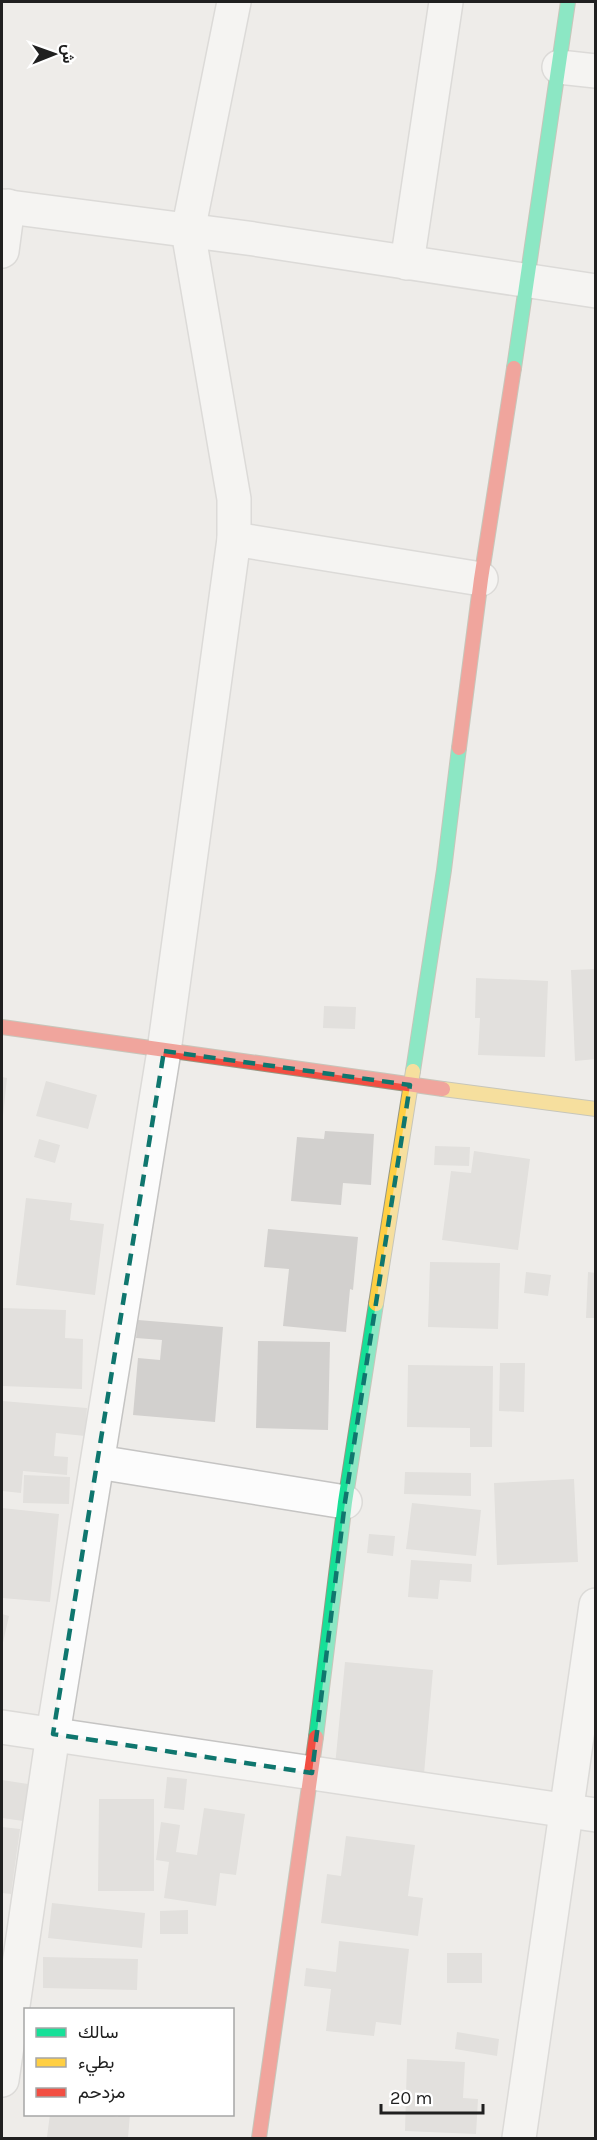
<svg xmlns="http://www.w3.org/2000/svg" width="597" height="2140" font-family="Karla,Vazirmatn,sans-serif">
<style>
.building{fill:#d2d0ce}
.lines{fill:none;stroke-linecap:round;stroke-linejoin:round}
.street-casing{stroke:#c5c4c3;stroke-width:36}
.fast-casing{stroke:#979782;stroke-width:16}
.slow-casing{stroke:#979782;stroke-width:16}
.jam-casing{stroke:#979782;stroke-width:16}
.street{stroke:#fcfcfc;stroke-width:33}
.fast{stroke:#16e098;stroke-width:14}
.slow{stroke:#ffcf43;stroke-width:14}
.jam{stroke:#f24e42;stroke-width:14}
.marked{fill:none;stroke:#0f766e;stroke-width:4.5;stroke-dasharray:12 8;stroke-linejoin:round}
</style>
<rect width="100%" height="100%" fill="#eeece9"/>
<g class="building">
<path d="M596 969V1059L575 1061 571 970Z"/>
<path d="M476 978 548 981 545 1057 478 1055 480 1018H475Z"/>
<path d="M324 1006 356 1007 355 1029 323 1028Z"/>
<path d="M2 1077 7 1078 3 1116H2Z"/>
<path d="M46 1081 97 1095 88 1129 36 1116Z"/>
<path d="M325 1131 374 1134 371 1185 343 1183 341 1205 291 1201 297 1137 324 1139Z"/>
<path d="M39 1139 60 1145 55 1163 34 1157Z"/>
<path d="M435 1146 470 1147 469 1166 434 1165Z"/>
<path d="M474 1151 530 1159 518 1250 442 1240 451 1171 471 1173Z"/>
<path d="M26 1198 72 1203 70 1220 104 1224 95 1295 16 1285Z"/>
<path d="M268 1229 358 1237 353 1290 350 1289 346 1332 283 1326 289 1269 264 1267Z"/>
<path d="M430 1262 500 1263 498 1329 428 1327Z"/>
<path d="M526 1272 551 1275 548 1296 524 1293Z"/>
<path d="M588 1272 596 1273V1318H586Z"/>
<path d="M2 1308 66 1310 65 1338 83 1339 82 1389 2 1386Z"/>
<path d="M138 1320 223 1327 215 1422 133 1415 138 1358 160 1360 162 1340 136 1338Z"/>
<path d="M258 1341 330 1342 328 1430 256 1428Z"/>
<path d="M500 1363H525L524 1412 499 1411Z"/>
<path d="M408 1365 493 1366 492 1447H470V1428L407 1427Z"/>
<path d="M2 1401 87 1408 85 1436 56 1433 54 1456 68 1457 67 1475 23 1471 21 1493 2 1491Z"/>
<path d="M405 1472 471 1473V1496L404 1494Z"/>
<path d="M24 1475 70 1477 69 1504 23 1503Z"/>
<path d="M574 1479 578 1562 497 1565 494 1483Z"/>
<path d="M412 1503 481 1510 476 1556 406 1549Z"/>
<path d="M2 1508 59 1514 50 1602 2 1598Z"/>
<path d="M369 1534 395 1536 393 1556 367 1553Z"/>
<path d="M411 1560 472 1564 471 1582 440 1580 438 1599 408 1597Z"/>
<path d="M2 1614 9 1616 2 1647Z"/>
<path d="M345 1662 433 1670 424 1774 335 1766Z"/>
<path d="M167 1777 187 1779 184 1810 164 1808Z"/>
<path d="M2 1780 28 1784 23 1821 2 1818Z"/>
<path d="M99 1799H154V1891H98Z"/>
<path d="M204 1808 245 1814 236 1875 220 1873 216 1906 164 1898 169 1862 156 1860 161 1822 180 1825 176 1852 197 1855Z"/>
<path d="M2 1827 20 1829 11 1894 2 1893Z"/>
<path d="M346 1836 415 1845 408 1896 423 1898 418 1936 321 1923 327 1874 341 1876Z"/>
<path d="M52 1903 145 1913 142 1948 48 1938Z"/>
<path d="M188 1910V1934H160V1911Z"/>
<path d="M339 1941 409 1949 401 2025 376 2022 374 2036 326 2031 331 1989 304 1986 306 1968 336 1972Z"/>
<rect x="447" y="1953" width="35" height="30"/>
<path d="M43 1957 138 1959 137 1990 43 1988Z"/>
<path d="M457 2032 499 2039 497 2056 455 2049Z"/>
<path d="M407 2059 465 2062 463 2098 478 2099 476 2134 405 2131Z"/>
<path d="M50 2114H100L118 2117V2114H130L128 2138H62L47 2137Z"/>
</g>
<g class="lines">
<defs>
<g id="street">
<path d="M559 67 596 71"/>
<path d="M2 206 254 239 596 291"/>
<path d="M2 251 8 206"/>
<path d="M407 263 446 2"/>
<path d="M234 539 481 579"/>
<path d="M98 1462 345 1502"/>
<path d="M2 1727 596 1815"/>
<path d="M2 2080 53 1734 164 1051 234 539V499L188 231 234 2"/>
<path d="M519 2138 596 1605"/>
</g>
<g id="fast">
<path d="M514 368 568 2"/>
<path d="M413 1071 444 870 459 748"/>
<path d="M316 1737 345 1502 376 1304"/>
</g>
<g id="slow">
<path d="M443 1089 596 1109"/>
<path d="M376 1304 413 1071"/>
</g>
<g id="jam">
<path d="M459 748 481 579 514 368"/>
<path d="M2 1027 443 1089"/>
<path d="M259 2138 316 1737"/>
</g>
</defs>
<use href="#street" class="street-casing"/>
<use href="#fast" class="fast-casing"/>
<use href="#slow" class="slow-casing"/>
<use href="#jam" class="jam-casing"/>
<use href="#street" class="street"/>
<use href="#fast" class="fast"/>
<use href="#slow" class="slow"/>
<use href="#jam" class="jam"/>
</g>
<path d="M0 0H597V2140H0ZM164 1051 410 1085 345 1502 312 1773 53 1734Z" fill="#eeece9" fill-opacity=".55" fill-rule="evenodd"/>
<path class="marked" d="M164 1051 410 1085 345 1502 312 1773 53 1734Z"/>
<rect width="597" height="2140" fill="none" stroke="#202020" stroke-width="6"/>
<rect x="24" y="2008" width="210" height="108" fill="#ffffff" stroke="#a6a6a6" stroke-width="1.5"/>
<rect x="36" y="2028" width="30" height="9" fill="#16e098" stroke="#a6a6a6" stroke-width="1.5"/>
<text x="78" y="2038" font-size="18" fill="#202020">سالك</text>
<rect x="36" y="2058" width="30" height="9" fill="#ffcf43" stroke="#a6a6a6" stroke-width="1.5"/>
<text x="78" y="2068" font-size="18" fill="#202020">بطيء</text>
<rect x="36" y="2088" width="30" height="9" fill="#f24e42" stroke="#a6a6a6" stroke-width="1.5"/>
<text x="78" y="2098" font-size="18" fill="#202020">مزدحم</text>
<g transform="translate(54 54) rotate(89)" stroke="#ffffff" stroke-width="4.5" paint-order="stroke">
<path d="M0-4.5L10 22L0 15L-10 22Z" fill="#202020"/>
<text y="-9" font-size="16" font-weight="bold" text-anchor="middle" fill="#202020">ش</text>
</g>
<path d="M381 2104v9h102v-9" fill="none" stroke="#202020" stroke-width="3"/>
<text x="390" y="2104" font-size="18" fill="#202020" stroke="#ffffff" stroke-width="4.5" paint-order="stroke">20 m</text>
</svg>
